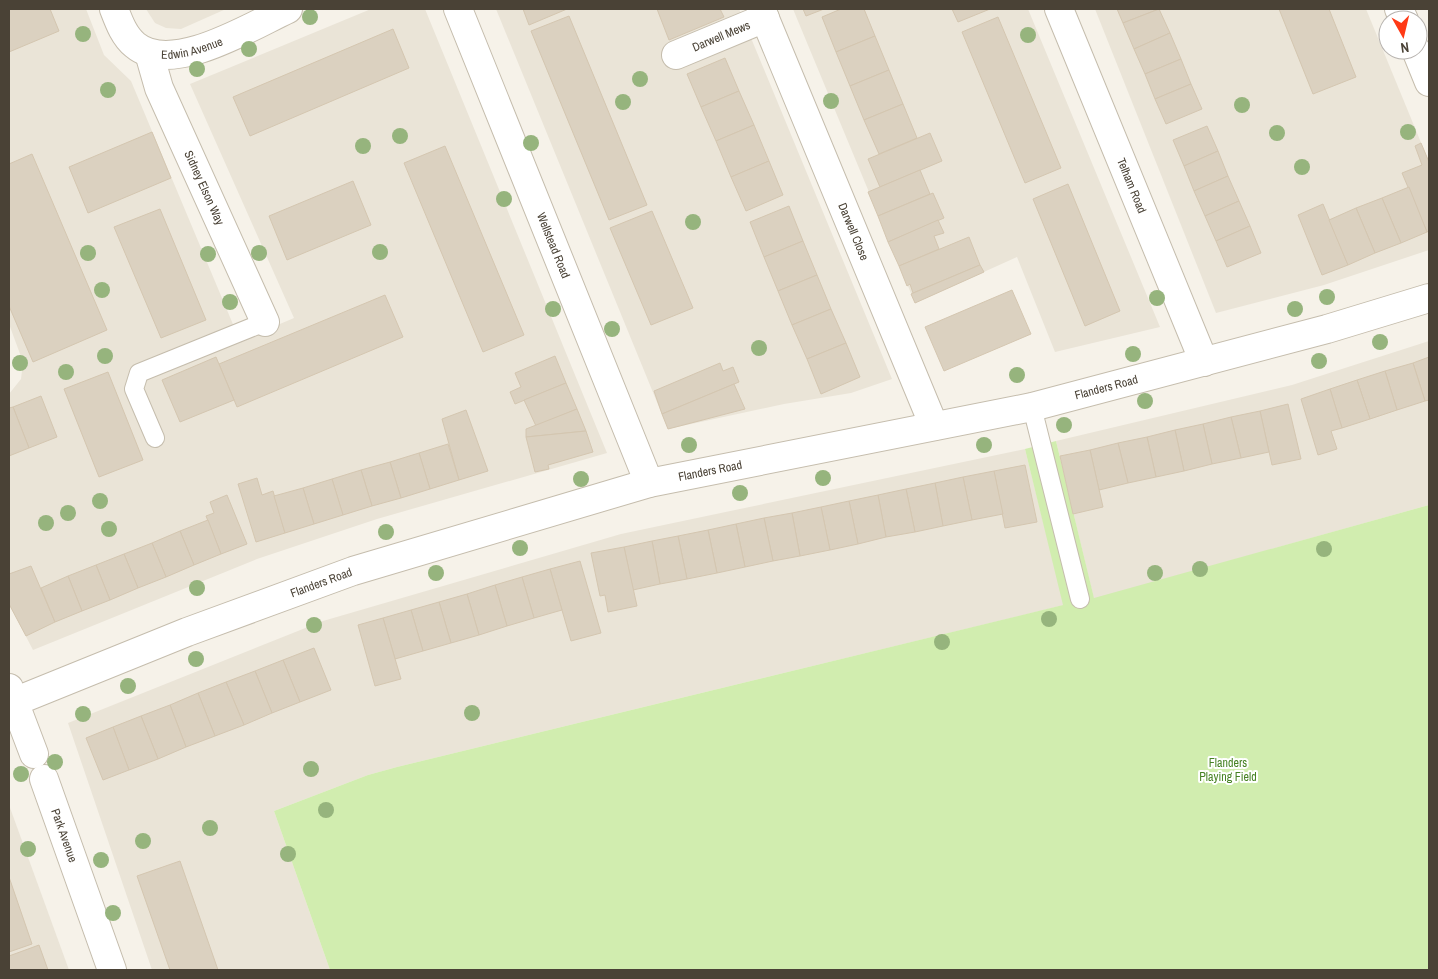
<svg xmlns="http://www.w3.org/2000/svg" width="1438" height="979" font-family="'Archivo Narrow',sans-serif">
<style>
.residential{fill:#eae4d7}
.green{fill:#d1edaf}
.building{fill:#dbd1c0;stroke:#d4c6b0}
.lines{fill:none;stroke-linecap:round;stroke-linejoin:round}
.service-casing{stroke:#c5bdad;stroke-width:20}
.minor-casing{stroke:#c5bdad;stroke-width:30}
.service{stroke:#fff;stroke-width:18}
.minor{stroke:#fff;stroke-width:28}
.tree{fill:#96b47d}
.labels{text-anchor:middle;stroke-width:4;stroke-linejoin:round;paint-order:stroke}
.street-label{font-size:12px;fill:#4a4236;stroke:#fff}
.park-label{font-size:12px;fill:#478224;stroke:#fff}
</style>
<rect width="100%" height="100%" fill="#f6f2e9"/>
<g class="residential">
<path d="M9 9H86L104 55 131 81 240 341 294 318 190 84 371 9H425L607 453 377 519 257 559 33 650 9 604V394L21 379 23 362 9 324Z"/>
<path d="M146 9H226L181 29 166 28 155 23Z"/>
<path d="M496 9H739L892 379 851 393 784 404 668 429Z"/>
<path d="M793 9H1028L1160 327 1055 352 1017 257 915 303Z"/>
<path d="M1095 9H1366L1429 162V250L1324 285 1216 313Z"/>
<path d="M1429 341V505L1094 599 1056 441 1292 385Z"/>
<path d="M1025 449 1064 605 397 767 368 775 274 811 330 970H152L68 723 323 621 621 534Z"/>
<path d="M9 805 69 970H9Z"/>
</g>
<path class="green" d="M1056 441 1094 598 1429 505V970H330L274 811 368 775 397 767 1063 605 1025 449Z"/>
<g class="building">
<path d="M9 9H50L59 31 9 52Z"/>
<path d="M523 9H567L529 25Z"/>
<path d="M657 9H720L724 17 669 40Z"/>
<path d="M803 9H824L806 16Z"/>
<path d="M841 9H864L875 36 836 52 822 17Z"/>
<path d="M952 9H990L958 22Z"/>
<path d="M1117 9H1159L1123 23Z"/>
<path d="M1159 9 1170 33 1134 49 1123 23Z"/>
<path d="M1279 9H1329L1356 77 1313 94Z"/>
<path d="M569 16 647 205 609 220 531 31Z"/>
<path d="M998 17 1061 168 1025 183 962 32Z"/>
<path d="M393 29 409 68 250 136 233 97Z"/>
<path d="M1170 33 1181 59 1145 74 1134 49Z"/>
<path d="M875 36 889 70 850 86 836 52Z"/>
<path d="M725 58 739 91 701 107 687 74Z"/>
<path d="M1181 59 1191 84 1155 99 1145 74Z"/>
<path d="M889 70 903 104 864 120 850 86Z"/>
<path d="M1191 84 1202 109 1166 124 1155 99Z"/>
<path d="M739 91 754 125 716 141 701 107Z"/>
<path d="M903 104 917 138 879 154 864 120Z"/>
<path d="M754 125 769 161 731 177 716 141Z"/>
<path d="M1207 126 1218 151 1184 166 1173 140Z"/>
<path d="M152 132 171 178 88 213 69 167Z"/>
<path d="M930 133 942 161 880 187 868 159Z"/>
<path d="M1421 143 1429 162V231L1427 232 1402 173 1422 165 1415 146Z"/>
<path d="M445 146 524 335 483 352 404 163Z"/>
<path d="M1218 151 1228 176 1194 191 1184 166Z"/>
<path d="M32 154 107 330 33 362 9 306V164Z"/>
<path d="M769 161 783 195 746 211 731 177Z"/>
<path d="M920 170 930 194 878 216 868 192Z"/>
<path d="M1228 176 1239 201 1205 216 1194 191Z"/>
<path d="M353 181 371 225 287 260 269 216Z"/>
<path d="M1068 184 1120 311 1085 326 1033 199Z"/>
<path d="M1409 187 1427 232 1401 243 1382 198Z"/>
<path d="M933 193 944 218 888 242 878 216Z"/>
<path d="M1382 198 1401 243 1375 253 1356 208Z"/>
<path d="M1239 201 1250 226 1216 241 1205 216Z"/>
<path d="M1323 204 1348 265 1322 275 1298 215Z"/>
<path d="M789 206 803 241 764 257 750 222Z"/>
<path d="M1356 208 1375 253 1348 265 1329 220Z"/>
<path d="M160 209 206 320 161 338 114 227Z"/>
<path d="M652 211 693 308 651 325 610 228Z"/>
<path d="M938 220 944 233 934 236 939 249 899 266 888 242Z"/>
<path d="M1250 226 1261 253 1227 267 1216 241Z"/>
<path d="M969 237 980 265 913 293 910 284 907 286 899 266Z"/>
<path d="M803 241 817 275 778 291 764 257Z"/>
<path d="M980 265 984 272 915 303 911 294Z"/>
<path d="M817 275 831 309 792 325 778 291Z"/>
<path d="M1012 290 1031 334 944 371 925 327Z"/>
<path d="M385 295 403 337 237 407 219 364Z"/>
<path d="M831 309 846 343 807 359 792 325Z"/>
<path d="M846 343 860 377 821 394 807 359Z"/>
<path d="M555 356 566 383 515 404 510 392 521 387 515 373Z"/>
<path d="M216 357 234 400 180 422 162 380Z"/>
<path d="M1429 357V400L1425 401 1413 363Z"/>
<path d="M720 363 723 371 733 367 739 382 662 414 654 391Z"/>
<path d="M1413 363 1425 401 1397 410 1385 371Z"/>
<path d="M1385 371 1397 410 1370 419 1357 380Z"/>
<path d="M108 372 143 460 99 477 64 389Z"/>
<path d="M1357 380 1370 419 1342 428 1330 389Z"/>
<path d="M566 383 577 409 536 426 524 400Z"/>
<path d="M734 384 745 409 668 429 662 414Z"/>
<path d="M1330 389 1342 428 1331 431 1337 449 1318 455 1301 399Z"/>
<path d="M41 396 57 437 29 448 13 407Z"/>
<path d="M1288 404 1301 459 1272 465 1260 411Z"/>
<path d="M13 407 29 448 9 456V408Z"/>
<path d="M577 409 586 431 526 437V429Z"/>
<path d="M466 410 488 471 459 480 442 419Z"/>
<path d="M1260 411 1269 452 1241 458 1231 417Z"/>
<path d="M1231 417 1241 458 1212 464 1203 424Z"/>
<path d="M1203 424 1212 464 1184 471 1175 430Z"/>
<path d="M1175 430 1184 471 1156 477 1147 437Z"/>
<path d="M586 431 593 452 548 465 549 469 535 472 526 437Z"/>
<path d="M1147 437 1156 477 1128 483 1118 443Z"/>
<path d="M1118 443 1128 483 1099 490 1090 450Z"/>
<path d="M448 444 459 480 430 489 419 453Z"/>
<path d="M1090 450 1103 507 1073 514 1060 456Z"/>
<path d="M419 453 430 489 401 498 390 462Z"/>
<path d="M390 462 401 498 372 506 361 470Z"/>
<path d="M1025 465 1037 522 1005 528 994 471Z"/>
<path d="M361 470 372 506 343 515 332 479Z"/>
<path d="M994 471 1003 514 972 520 963 477Z"/>
<path d="M963 477 972 520 943 526 935 483Z"/>
<path d="M257 478 262 495 273 491 285 533 256 542 238 484Z"/>
<path d="M332 479 343 515 314 524 303 488Z"/>
<path d="M935 483 943 526 915 532 906 489Z"/>
<path d="M303 488 314 524 285 533 274 496Z"/>
<path d="M906 489 915 532 886 537 878 495Z"/>
<path d="M227 495 247 544 221 554 206 516 214 513 210 502Z"/>
<path d="M878 495 886 537 858 544 849 501Z"/>
<path d="M849 501 858 544 830 550 821 507Z"/>
<path d="M821 507 830 550 800 556 792 513Z"/>
<path d="M792 513 800 556 773 561 764 518Z"/>
<path d="M764 518 773 561 745 567 736 524Z"/>
<path d="M208 520 221 554 194 565 180 531Z"/>
<path d="M736 524 745 567 717 573 708 530Z"/>
<path d="M708 530 717 573 687 579 678 536Z"/>
<path d="M180 531 194 565 166 577 152 543Z"/>
<path d="M678 536 687 579 660 584 652 541Z"/>
<path d="M652 541 660 584 633 590 624 547Z"/>
<path d="M152 543 166 577 138 588 124 554Z"/>
<path d="M624 547 637 606 608 612 605 595 600 596 591 553Z"/>
<path d="M124 554 138 588 110 600 96 565Z"/>
<path d="M580 561 601 633 571 641 550 569Z"/>
<path d="M96 565 110 600 82 611 68 576Z"/>
<path d="M31 566 55 622 26 636 9 604V574Z"/>
<path d="M550 569 562 610 534 618 522 577Z"/>
<path d="M68 576 82 611 55 622 41 588Z"/>
<path d="M522 577 534 618 507 626 495 585Z"/>
<path d="M495 585 507 626 479 635 467 594Z"/>
<path d="M467 594 479 635 451 643 439 602Z"/>
<path d="M439 602 451 643 423 651 411 610Z"/>
<path d="M411 610 423 651 395 659 383 618Z"/>
<path d="M383 618 401 679 375 686 358 625Z"/>
<path d="M314 648 331 690 300 702 283 660Z"/>
<path d="M283 660 300 702 272 713 255 671Z"/>
<path d="M255 671 272 713 244 725 226 682Z"/>
<path d="M226 682 244 725 215 736 198 693Z"/>
<path d="M198 693 215 736 186 747 170 705Z"/>
<path d="M170 705 186 747 158 759 141 716Z"/>
<path d="M141 716 158 759 129 770 113 727Z"/>
<path d="M113 727 129 770 103 780 86 738Z"/>
<path d="M180 861 218 970H170L137 876Z"/>
<path d="M9 877 32 944 9 952Z"/>
<path d="M39 945 48 970H9V956Z"/>
</g>
<g class="lines">
<defs>
<g id="service">
<path d="M1032 407 1080 599"/>
<path d="M155 438 134 389 139 373 265 322"/>
</g>
<g id="minor">
<path id="s1" d="M114 9C119 22 124 36 135 45 172 76 251 26 288 9"/>
<path id="s2" d="M458 9 649 483"/>
<path id="s3" d="M761 9 934 426"/>
<path id="s4" d="M1059 9 1204 362"/>
<path d="M1399 9 1404 20"/>
<path d="M1416 50 1429 82"/>
<path id="s5" d="M149 53 159 88 265 322"/>
<path id="s6" d="M676 55 765 18"/>
<path d="M9 688 34 754"/>
<path id="s7" d="M9 704 187 632 353 571 649 483 1032 407 1327 329 1429 298"/>
<path id="s8" d="M44 779 112 970"/>
</g>
</defs>
<use href="#service" class="service-casing"/>
<use href="#minor" class="minor-casing"/>
<use href="#service" class="service"/>
<use href="#minor" class="minor"/>
</g>
<g class="tree">
<circle cx="310" cy="17" r="8"/>
<circle cx="83" cy="34" r="8"/>
<circle cx="1028" cy="35" r="8"/>
<circle cx="249" cy="49" r="8"/>
<circle cx="197" cy="69" r="8"/>
<circle cx="640" cy="79" r="8"/>
<circle cx="108" cy="90" r="8"/>
<circle cx="831" cy="101" r="8"/>
<circle cx="623" cy="102" r="8"/>
<circle cx="1242" cy="105" r="8"/>
<circle cx="1408" cy="132" r="8"/>
<circle cx="1277" cy="133" r="8"/>
<circle cx="400" cy="136" r="8"/>
<circle cx="531" cy="143" r="8"/>
<circle cx="363" cy="146" r="8"/>
<circle cx="1302" cy="167" r="8"/>
<circle cx="504" cy="199" r="8"/>
<circle cx="693" cy="222" r="8"/>
<circle cx="380" cy="252" r="8"/>
<circle cx="88" cy="253" r="8"/>
<circle cx="259" cy="253" r="8"/>
<circle cx="208" cy="254" r="8"/>
<circle cx="102" cy="290" r="8"/>
<circle cx="1327" cy="297" r="8"/>
<circle cx="1157" cy="298" r="8"/>
<circle cx="230" cy="302" r="8"/>
<circle cx="553" cy="309" r="8"/>
<circle cx="1295" cy="309" r="8"/>
<circle cx="612" cy="329" r="8"/>
<circle cx="1380" cy="342" r="8"/>
<circle cx="759" cy="348" r="8"/>
<circle cx="1133" cy="354" r="8"/>
<circle cx="105" cy="356" r="8"/>
<circle cx="1319" cy="361" r="8"/>
<circle cx="20" cy="363" r="8"/>
<circle cx="66" cy="372" r="8"/>
<circle cx="1017" cy="375" r="8"/>
<circle cx="1145" cy="401" r="8"/>
<circle cx="1064" cy="425" r="8"/>
<circle cx="689" cy="445" r="8"/>
<circle cx="984" cy="445" r="8"/>
<circle cx="823" cy="478" r="8"/>
<circle cx="581" cy="479" r="8"/>
<circle cx="740" cy="493" r="8"/>
<circle cx="100" cy="501" r="8"/>
<circle cx="68" cy="513" r="8"/>
<circle cx="46" cy="523" r="8"/>
<circle cx="109" cy="529" r="8"/>
<circle cx="386" cy="532" r="8"/>
<circle cx="520" cy="548" r="8"/>
<circle cx="1324" cy="549" r="8"/>
<circle cx="1200" cy="569" r="8"/>
<circle cx="436" cy="573" r="8"/>
<circle cx="1155" cy="573" r="8"/>
<circle cx="197" cy="588" r="8"/>
<circle cx="1049" cy="619" r="8"/>
<circle cx="314" cy="625" r="8"/>
<circle cx="942" cy="642" r="8"/>
<circle cx="196" cy="659" r="8"/>
<circle cx="128" cy="686" r="8"/>
<circle cx="472" cy="713" r="8"/>
<circle cx="83" cy="714" r="8"/>
<circle cx="55" cy="762" r="8"/>
<circle cx="311" cy="769" r="8"/>
<circle cx="21" cy="774" r="8"/>
<circle cx="326" cy="810" r="8"/>
<circle cx="210" cy="828" r="8"/>
<circle cx="143" cy="841" r="8"/>
<circle cx="28" cy="849" r="8"/>
<circle cx="288" cy="854" r="8"/>
<circle cx="101" cy="860" r="8"/>
<circle cx="113" cy="913" r="8"/>
</g>
<g class="labels">
<g class="street-label">
<text dy="4" stroke="none"><textPath href="#s6" startOffset="49">Darwell Mews</textPath></text>
<text dy="4" stroke="none"><textPath href="#s1" startOffset="102">Edwin Avenue</textPath></text>
<text dy="4" stroke="none"><textPath href="#s4" startOffset="191">Telham Road</textPath></text>
<text dy="4" stroke="none"><textPath href="#s5" startOffset="146">Sidney Elson Way</textPath></text>
<text dy="4" stroke="none"><textPath href="#s3" startOffset="241">Darwell Close</textPath></text>
<text dy="4" stroke="none"><textPath href="#s2" startOffset="255">Wellstead Road</textPath></text>
<text dy="4" stroke="none"><textPath href="#s7" startOffset="1145">Flanders Road</textPath></text>
<text dy="4" stroke="none"><textPath href="#s7" startOffset="740">Flanders Road</textPath></text>
<text dy="4" stroke="none"><textPath href="#s7" startOffset="335">Flanders Road</textPath></text>
<text dy="4" stroke="none"><textPath href="#s8" startOffset="60">Park Avenue</textPath></text>
</g>
<g class="park-label">
<text x="1228" y="767">Flanders<tspan x="1228" dy="14">Playing Field</tspan></text>
</g>
</g>
<rect width="1438" height="979" fill="none" stroke="#4a4236" stroke-width="20"/>
<g transform="translate(1403 35) rotate(172)"><circle r="24" fill="#ffffff" stroke="#b7b3af"/>
<path d="M0-4L9 19L0 12L-9 19Z" fill="#ff3a16"/>
<text y="-8" font-size="14" font-weight="bold" text-anchor="middle" fill="#4a4236">N</text>
</g>
</svg>
